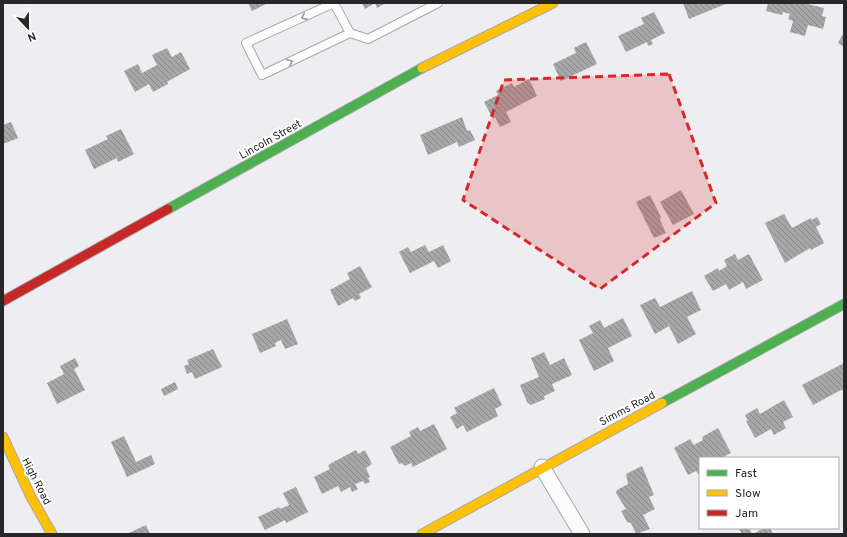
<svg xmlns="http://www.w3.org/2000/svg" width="847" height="537" font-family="Overpass,sans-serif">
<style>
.building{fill:url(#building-back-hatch)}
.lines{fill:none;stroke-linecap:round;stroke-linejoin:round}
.lane-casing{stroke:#a7a6a9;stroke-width:10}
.street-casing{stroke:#a7a6a9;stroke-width:17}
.fast-casing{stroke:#a7a6a9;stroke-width:11}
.slow-casing{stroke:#a7a6a9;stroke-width:11}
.jam-casing{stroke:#a7a6a9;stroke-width:11}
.lane{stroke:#fcfcfd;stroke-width:8}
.street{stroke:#fcfcfd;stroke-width:15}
.fast{stroke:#4caf50;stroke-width:9}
.slow{stroke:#ffc107;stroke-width:9}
.jam{stroke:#c62828;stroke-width:9}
.oneway{stroke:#9c9c9e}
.marked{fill:#d62828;fill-opacity:0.2;stroke:#d62828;stroke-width:3;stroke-dasharray:8 5;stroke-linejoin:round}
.labels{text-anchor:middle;stroke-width:4;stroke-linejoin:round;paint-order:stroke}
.street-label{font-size:11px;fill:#272729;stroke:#fff}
</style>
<defs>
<pattern id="building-back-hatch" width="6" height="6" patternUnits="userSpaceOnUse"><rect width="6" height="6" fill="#a8a7a8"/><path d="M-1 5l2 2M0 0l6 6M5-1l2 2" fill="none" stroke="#898889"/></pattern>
</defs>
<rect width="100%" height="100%" fill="#eeedf1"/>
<g class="building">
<path d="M248 3H268L252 11Z"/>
<path d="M362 3H386L377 8 375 3 365 9Z"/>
<path d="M683 3H728L689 19Z"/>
<path d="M768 3H803L824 8 822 16 826 17 823 29 808 25 805 36 790 32 793 21 788 19 790 14 783 12 782 15 766 11Z"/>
<path d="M654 12 665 33 651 40 653 44 648 46 647 42 626 52 618 36 644 24 641 18Z"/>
<path d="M844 32V47L838 43Z"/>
<path d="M586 42 597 64 561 81 553 64 576 53 574 48Z"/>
<path d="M167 48 172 57 181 52 190 69 167 82 168 84 153 92 149 84 135 92 124 71 138 64 142 73 157 65 152 55Z"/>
<path d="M529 79 537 96 506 112 511 122 500 127 495 117 493 119 484 102 498 95 496 91 512 83 514 87Z"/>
<path d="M462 117 467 131 470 130 475 140 459 147 457 142 428 155 420 135Z"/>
<path d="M11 122 18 138 3 144V125Z"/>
<path d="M121 129 134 154 118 162 117 158 94 169 85 150 108 139 106 136Z"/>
<path d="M681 190 694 214 673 225 660 202Z"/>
<path d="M650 195 661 217 660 220 666 233 654 238 636 202Z"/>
<path d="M784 214 792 228 811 218 812 220 817 217 821 224 816 227 824 243 811 250 810 248 785 263 765 223Z"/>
<path d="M425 245 429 252 443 245 451 261 438 268 434 261 410 273 399 252 408 247 411 252Z"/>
<path d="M735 254 738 260 749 254 763 280 746 289 743 282 729 290 726 284 713 291 704 276 718 268 719 271 727 266 724 260Z"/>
<path d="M360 266 372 287 359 294 361 298 355 301 353 298 338 306 330 290 350 279 347 273Z"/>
<path d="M692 291 701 310 687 317 696 334 678 344 669 326 655 334 640 305 655 298 660 307Z"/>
<path d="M623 318 632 336 608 348 614 361 594 371 579 340 593 333 589 326 600 320 604 328Z"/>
<path d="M287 319 298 344 285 349 281 340 275 343 276 346 260 353 252 334Z"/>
<path d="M213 349 222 367 195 379 192 372 187 374 184 366 189 364 187 360Z"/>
<path d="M544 352 550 365 564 358 572 375 552 384 555 391 544 396 545 399 531 405 527 402 520 385 539 377 531 358Z"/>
<path d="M75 358 79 366 74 369 85 390 57 404 47 383 64 374 60 366Z"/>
<path d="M844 363V391L841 390 813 405 802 385Z"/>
<path d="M175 382 178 389 164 396 161 389Z"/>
<path d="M494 388 502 405 495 409 498 416 467 432 463 425 457 429 450 417 457 413 454 408Z"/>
<path d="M784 400 793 417 783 422 786 428 774 435 771 429 755 438 746 421 748 420 745 415 757 408 760 414Z"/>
<path d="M434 424 447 449 413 467 411 463 405 466 402 463 399 464 390 447 411 436 409 432 418 427 420 431Z"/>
<path d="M718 428 731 453 721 458H700V473L698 474 696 471 688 475 674 448 690 439 694 445 703 440 702 437Z"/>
<path d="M124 436 136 462 151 455 155 464 127 477 111 442Z"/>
<path d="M356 450 358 454 365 450 372 464 366 468 370 477 368 478 370 482 365 484 363 481 355 484 358 489 352 492 350 487 341 492 338 486 322 494 314 477 330 469 328 465Z"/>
<path d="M642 466 654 495 649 497 655 509 643 515 650 529 636 534 631 523 627 522 621 511 626 509 616 493 617 490 628 484 626 474Z"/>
<path d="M296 487 308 512 286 523 285 520 265 530 258 517 279 507 280 509 289 505 283 493Z"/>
<path d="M146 525 150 534H127Z"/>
<path d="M742 528H749L752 534H742L739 529Z"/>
<path d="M764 528H770L773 534H753Z"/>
</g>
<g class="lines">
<defs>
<path id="lane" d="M350 33 334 3 246 43 262 75 350 33 368 39 438 3"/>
<path id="street" d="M542 467 582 534"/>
<g id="fast">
<path d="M168 209 422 68"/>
<path d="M662 403 844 304"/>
</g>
<g id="slow">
<path d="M422 68 553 3"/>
<path d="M3 437 31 497 52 534"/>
<path d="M422 534 662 403"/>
</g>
<path id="jam" d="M3 301 168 209"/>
</defs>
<use href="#lane" class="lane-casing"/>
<use href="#street" class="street-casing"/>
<use href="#fast" class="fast-casing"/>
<use href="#slow" class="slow-casing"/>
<use href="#jam" class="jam-casing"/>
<use href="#lane" class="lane"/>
<use href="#street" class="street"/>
<use href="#fast" class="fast"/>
<use href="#slow" class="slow"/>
<use href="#jam" class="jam"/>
</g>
<defs><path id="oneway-chevron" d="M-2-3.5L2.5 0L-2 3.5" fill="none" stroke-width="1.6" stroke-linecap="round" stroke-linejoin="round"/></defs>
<g class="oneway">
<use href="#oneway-chevron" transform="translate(304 17) rotate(156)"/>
<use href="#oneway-chevron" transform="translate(290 62) rotate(-25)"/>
</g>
<path class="marked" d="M669 74 716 203 600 289 463 200 504 80Z"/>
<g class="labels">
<g class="street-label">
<text transform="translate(270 139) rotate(-29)" y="4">Lincoln Street</text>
<text transform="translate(627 408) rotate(-28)" y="4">Simms Road</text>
<text transform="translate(37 481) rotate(63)" y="4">High Road</text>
</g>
</g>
<rect width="847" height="537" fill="none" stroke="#272729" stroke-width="8"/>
<rect x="699" y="457" width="140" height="72" fill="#ffffff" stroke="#a9a9a9"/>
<rect x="707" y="470" width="20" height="6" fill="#4caf50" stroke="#a9a9a9"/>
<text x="735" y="477" font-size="12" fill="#272729">Fast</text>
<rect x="707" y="490" width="20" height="6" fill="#ffc107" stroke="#a9a9a9"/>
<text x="735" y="497" font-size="12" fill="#272729">Slow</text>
<rect x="707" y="510" width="20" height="6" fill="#c62828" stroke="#a9a9a9"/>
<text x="735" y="517" font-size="12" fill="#272729">Jam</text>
<g transform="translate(28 28) rotate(158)" stroke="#ffffff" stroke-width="3" paint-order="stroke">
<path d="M0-3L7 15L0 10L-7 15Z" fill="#272729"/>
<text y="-6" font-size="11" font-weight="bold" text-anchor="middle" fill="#272729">N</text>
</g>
</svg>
